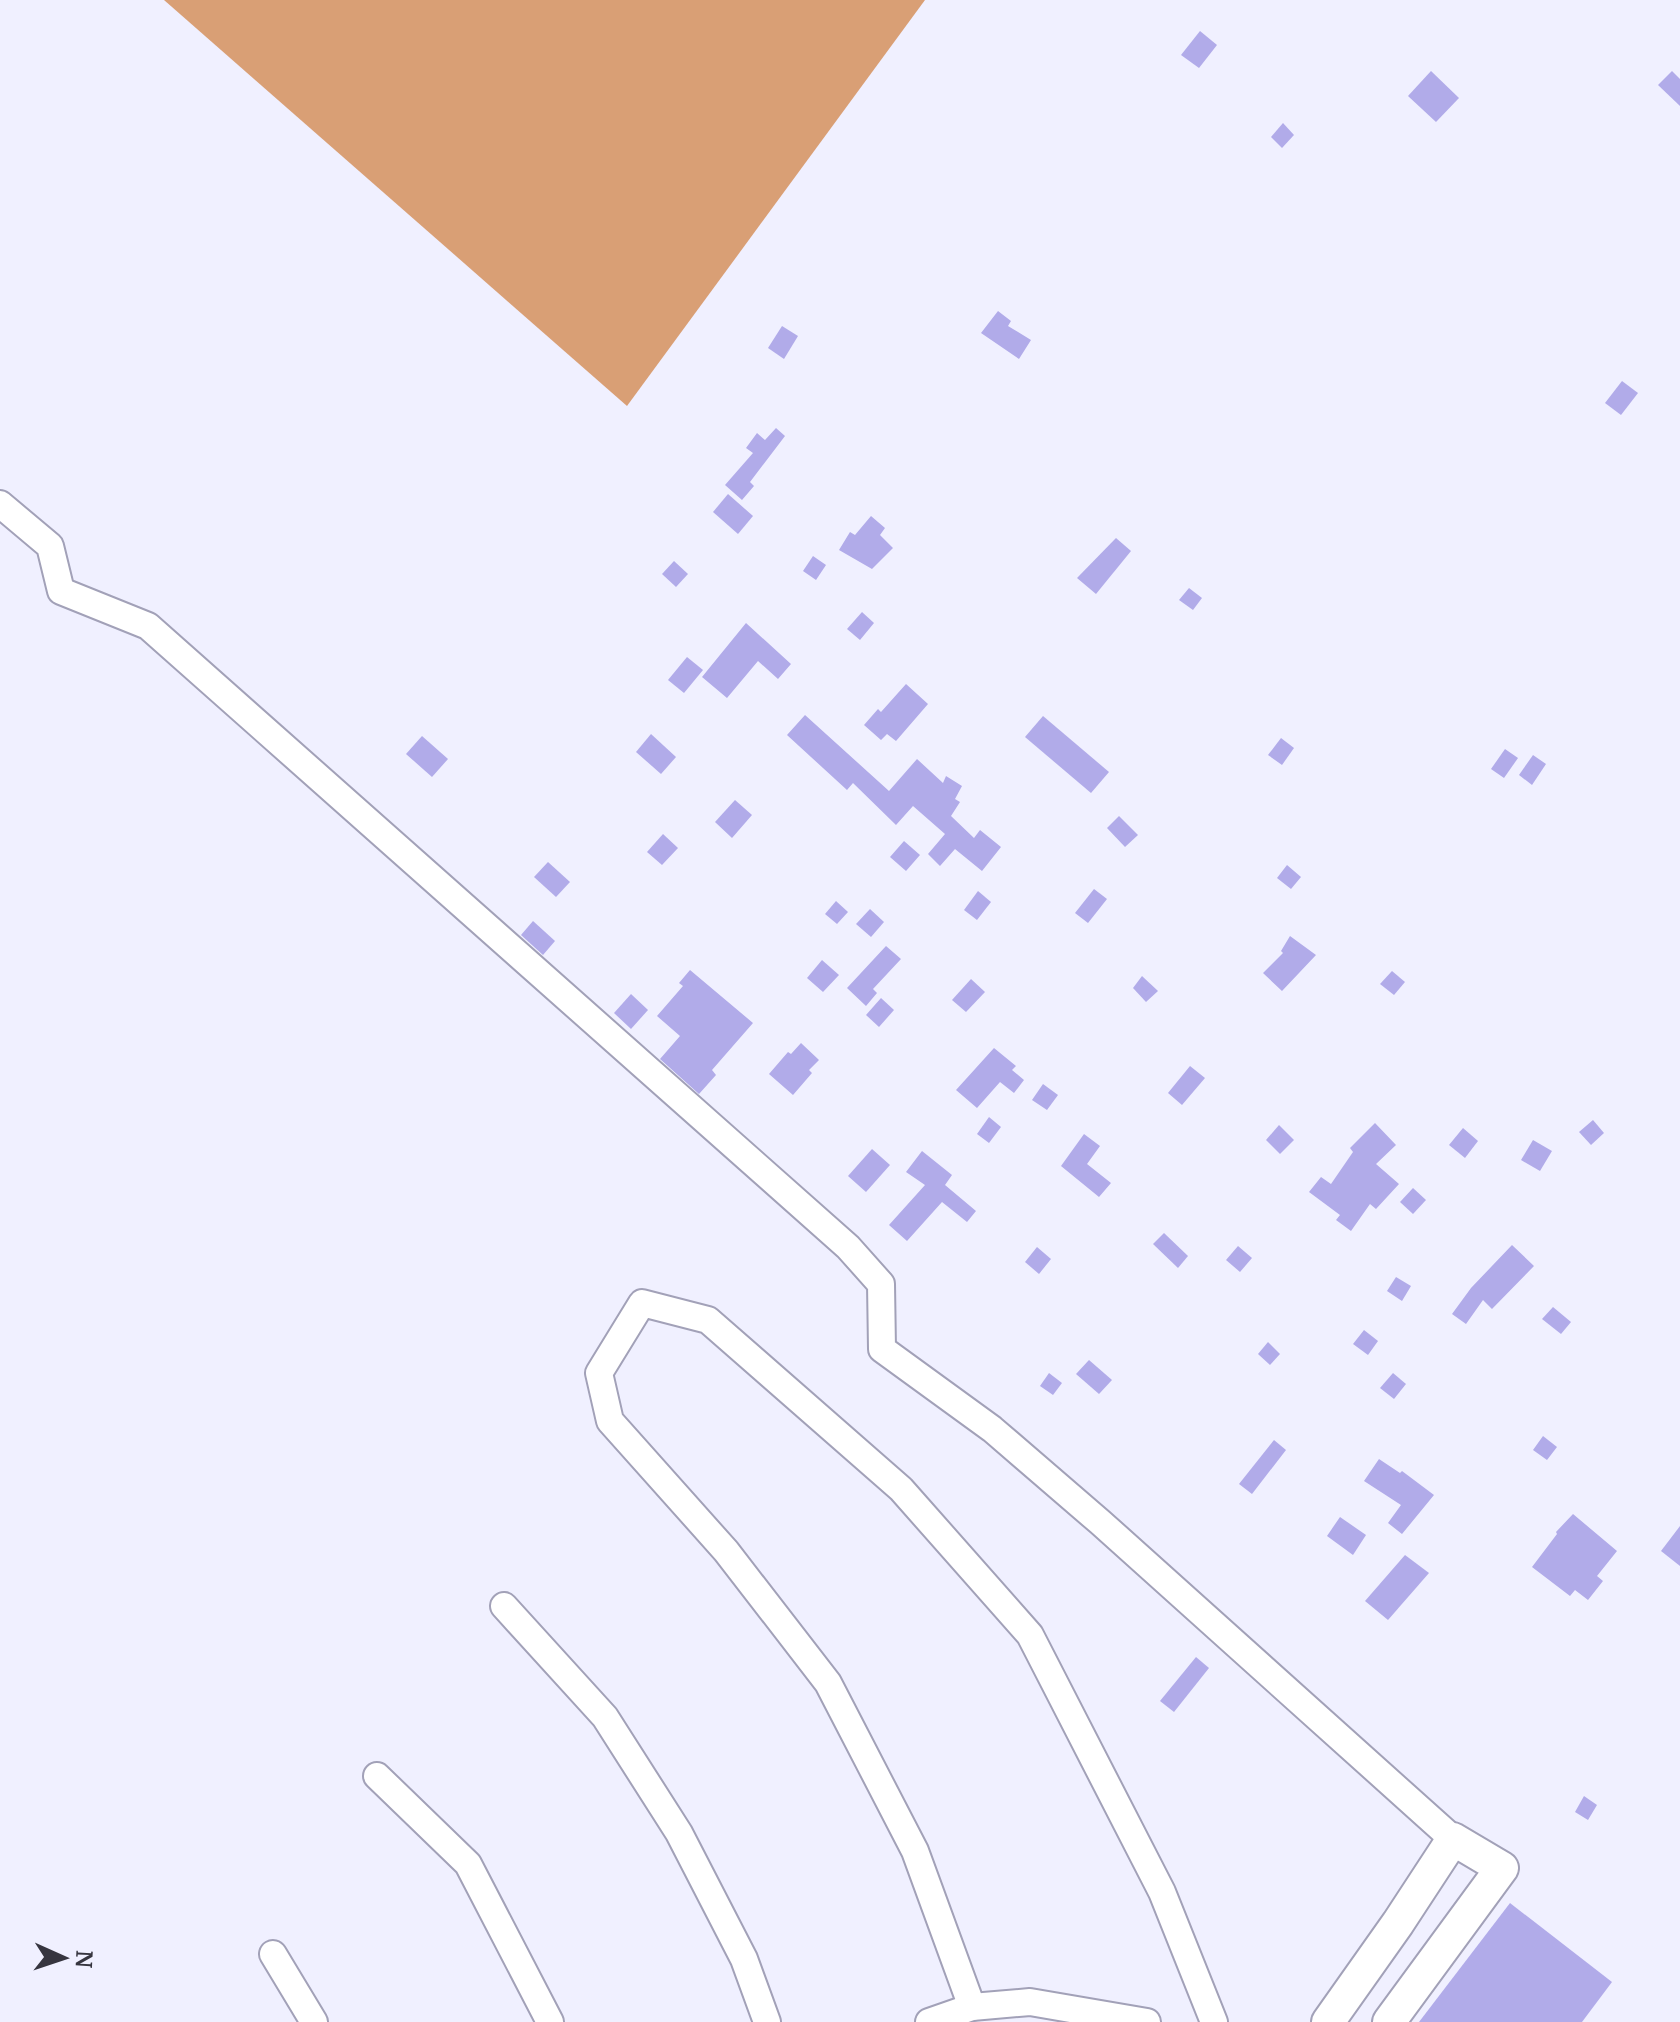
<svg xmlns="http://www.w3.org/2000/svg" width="1680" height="2022" font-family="Merriweather,serif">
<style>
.forest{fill:#d99f75}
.building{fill:#b1abe9}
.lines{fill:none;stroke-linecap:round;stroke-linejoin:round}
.minor-casing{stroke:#a2a1b8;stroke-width:30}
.major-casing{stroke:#a2a1b8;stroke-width:36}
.minor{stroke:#fff;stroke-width:26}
.major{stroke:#fff;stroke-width:32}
</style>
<rect width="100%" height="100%" fill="#f0f0ff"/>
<path class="forest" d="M164 0H925L627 406Z"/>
<g class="building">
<path d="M1200 31 1217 45 1199 68 1181 55Z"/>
<path d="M1431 71 1459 98 1436 122 1408 96Z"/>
<path d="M1672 71 1680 79V106L1658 85Z"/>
<path d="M1283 123 1294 135 1282 148 1271 137Z"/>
<path d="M998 311 1011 321 1008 326 1031 340 1019 359 981 333Z"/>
<path d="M782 326 798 336 784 359 768 348Z"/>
<path d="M1622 381 1638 393 1621 415 1605 403Z"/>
<path d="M776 428 785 436 750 482 754 486 742 500 725 485 753 453 746 448 757 433 765 440Z"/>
<path d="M728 494 753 516 738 534 713 512Z"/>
<path d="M871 516 885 528 880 535 893 548 872 569 839 550 850 532 855 535Z"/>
<path d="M1116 538 1131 551 1096 594 1077 578Z"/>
<path d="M813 556 826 565 816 580 803 571Z"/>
<path d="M674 561 688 574 676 587 662 574Z"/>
<path d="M1189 588 1202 598 1193 610 1179 600Z"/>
<path d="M862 612 874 623 860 640 847 629Z"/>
<path d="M746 623 791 664 778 679 758 661 727 698 702 677Z"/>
<path d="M687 657 703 670 684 693 668 680Z"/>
<path d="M906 684 928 704 896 741 887 734 881 740 864 725 878 709 881 712Z"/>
<path d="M805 715 889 791 917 759 943 783 946 776 962 786 955 799 960 802 951 816 974 838 980 830 1001 847 982 871 955 849 940 866 928 854 945 834 913 806 896 825 853 783 847 790 787 735Z"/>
<path d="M1043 716 1109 772 1091 793 1025 737Z"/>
<path d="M651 734 676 757 661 774 636 752Z"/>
<path d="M422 736 448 759 432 777 406 754Z"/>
<path d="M1281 738 1294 748 1282 765 1268 755Z"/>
<path d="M1505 749 1518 758 1504 778 1491 769Z"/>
<path d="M1533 755 1546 764 1532 785 1519 775Z"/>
<path d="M735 800 752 815 732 838 715 822Z"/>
<path d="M1119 816 1138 835 1125 847 1107 828Z"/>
<path d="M663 834 678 848 662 865 647 852Z"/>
<path d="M904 841 920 855 906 871 890 857Z"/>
<path d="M548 862 570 882 556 897 534 877Z"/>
<path d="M1287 865 1301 877 1291 889 1277 878Z"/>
<path d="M1094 889 1107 899 1088 923 1075 913Z"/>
<path d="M978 891 991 902 977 920 964 910Z"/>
<path d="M836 901 848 912 837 924 825 914Z"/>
<path d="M870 909 884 922 871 937 856 924Z"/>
<path d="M533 921 555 941 543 955 521 935Z"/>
<path d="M1290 936 1316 955 1282 991 1263 973 1283 953 1281 951Z"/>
<path d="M886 946 901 959 873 989 877 993 866 1006 847 988Z"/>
<path d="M822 960 839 975 823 992 807 978Z"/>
<path d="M690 970 753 1023 712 1070 716 1075 699 1094 660 1059 680 1036 657 1016 683 986 679 983Z"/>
<path d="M1392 971 1405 982 1394 995 1380 984Z"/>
<path d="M1142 976 1158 991 1146 1002 1133 988Z"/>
<path d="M971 979 985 992 966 1012 952 1000Z"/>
<path d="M631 994 648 1010 631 1029 614 1013Z"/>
<path d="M881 998 894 1010 879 1027 866 1015Z"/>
<path d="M801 1043 819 1060 809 1070 812 1073 793 1095 769 1074 788 1052 791 1054Z"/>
<path d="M994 1048 1016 1066 1012 1070 1024 1080 1014 1093 1000 1082 977 1108 956 1090Z"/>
<path d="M1190 1066 1205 1078 1182 1105 1168 1093Z"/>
<path d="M1043 1084 1058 1095 1047 1110 1032 1100Z"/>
<path d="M989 1117 1001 1127 989 1143 977 1134Z"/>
<path d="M1593 1120 1604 1133 1591 1145 1579 1132Z"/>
<path d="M1375 1123 1396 1145 1376 1164 1399 1184 1376 1209 1370 1204 1351 1231 1336 1220 1340 1215 1309 1192 1321 1177 1331 1184 1353 1152 1350 1148Z"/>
<path d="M1279 1125 1294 1140 1280 1154 1266 1140Z"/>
<path d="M1463 1128 1478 1141 1465 1158 1449 1145Z"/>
<path d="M1084 1134 1100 1146 1087 1164 1111 1183 1099 1197 1061 1166Z"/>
<path d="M1533 1140 1552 1151 1540 1171 1521 1160Z"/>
<path d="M872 1149 890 1165 866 1192 848 1176Z"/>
<path d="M922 1151 952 1175 945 1185 976 1211 967 1222 942 1202 907 1241 889 1225 925 1185 906 1172Z"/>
<path d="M1413 1188 1426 1200 1413 1214 1400 1202Z"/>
<path d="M1164 1233 1188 1256 1178 1268 1153 1244Z"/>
<path d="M1512 1245 1534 1266 1492 1309 1483 1300 1466 1324 1452 1314 1471 1288Z"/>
<path d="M1238 1246 1252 1258 1240 1272 1226 1260Z"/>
<path d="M1037 1247 1051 1259 1039 1274 1025 1262Z"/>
<path d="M1396 1277 1411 1286 1402 1301 1387 1291Z"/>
<path d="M1553 1307 1571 1322 1561 1334 1542 1319Z"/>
<path d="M1364 1330 1378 1341 1368 1355 1353 1344Z"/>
<path d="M1268 1342 1280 1354 1270 1365 1258 1354Z"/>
<path d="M1089 1360 1112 1380 1099 1394 1076 1374Z"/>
<path d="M1049 1373 1062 1383 1053 1395 1040 1386Z"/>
<path d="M1393 1373 1406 1384 1394 1399 1380 1388Z"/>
<path d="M1543 1436 1557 1447 1547 1460 1533 1450Z"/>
<path d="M1274 1440 1286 1450 1252 1494 1239 1484Z"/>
<path d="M1379 1459 1400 1473 1402 1471 1434 1495 1402 1534 1388 1523 1401 1505 1364 1481Z"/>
<path d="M1573 1514 1617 1551 1597 1576 1603 1581 1588 1600 1575 1590 1570 1596 1532 1567 1557 1534 1556 1532Z"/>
<path d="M1340 1517 1366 1535 1353 1555 1327 1536Z"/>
<path d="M1680 1526V1566L1661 1551Z"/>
<path d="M1405 1555 1429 1573 1388 1620 1365 1601Z"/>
<path d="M1196 1657 1209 1668 1174 1712 1160 1701Z"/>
<path d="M1584 1796 1597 1805 1588 1820 1575 1812Z"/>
<path d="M1510 1903 1612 1982 1582 2022H1419Z"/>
</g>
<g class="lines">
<defs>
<g id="minor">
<path d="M0 504 50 546 61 591 148 626 848 1247 881 1284 882 1349 992 1429 1100 1522 1453 1839"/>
<path d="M504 1606 605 1717 679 1833 744 1959 767 2022"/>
<path d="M377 1776 468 1864 550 2022"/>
<path d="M273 1954 314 2022"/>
<path d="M972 2007 915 1851 828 1683 726 1551 610 1421 599 1373 642 1303 708 1320 901 1489 1030 1635 1162 1892 1214 2022"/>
<path d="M929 2022 972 2007 1030 2002 1147 2022"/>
</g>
<path id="major" d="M1328 2022 1398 1923 1453 1839 1502 1868 1389 2022"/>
</defs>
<use href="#minor" class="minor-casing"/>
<use href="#major" class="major-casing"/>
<use href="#minor" class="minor"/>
<use href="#major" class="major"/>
</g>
<g transform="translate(64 1958) rotate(93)" stroke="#f0f0ff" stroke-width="6" paint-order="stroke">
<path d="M0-6L14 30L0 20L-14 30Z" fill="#36353f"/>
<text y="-12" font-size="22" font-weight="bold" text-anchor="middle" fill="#36353f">N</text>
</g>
</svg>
